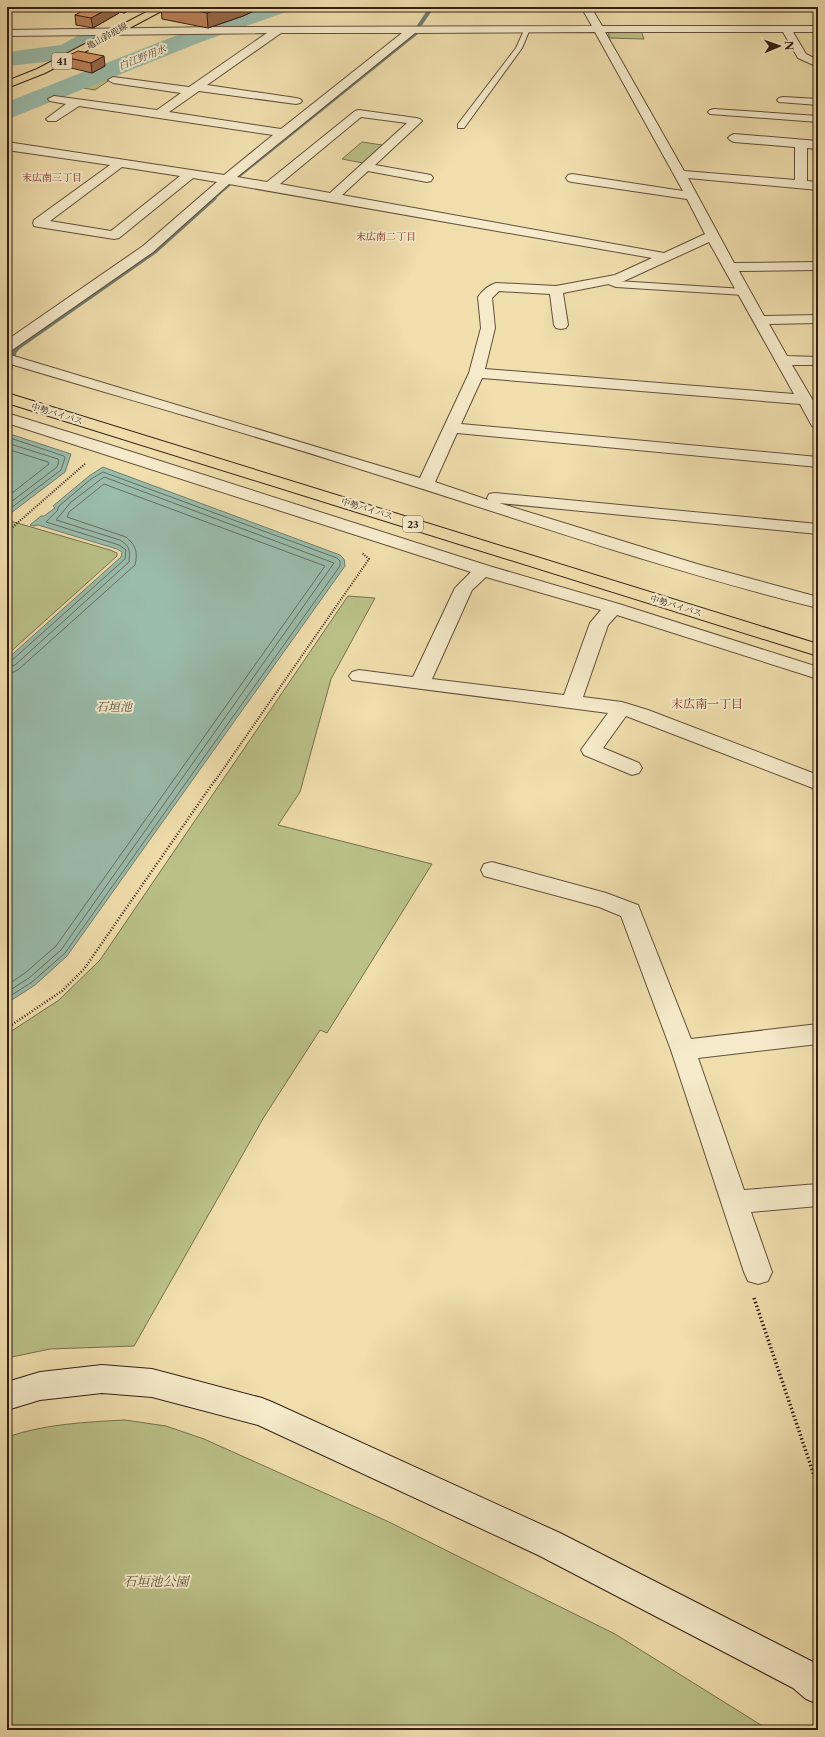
<svg xmlns="http://www.w3.org/2000/svg" width="825" height="1737" font-family="'Libre Caslon Text','Noto Serif JP',serif">
<style>
.green{fill:#bbc189;stroke:#77704f}
.water{fill:#9abcab;stroke:#717d6f}
.lines{fill:none;stroke-linecap:round;stroke-linejoin:round}
.shore{stroke:#666e60;stroke-width:1}
.stream-far1{stroke:#717d6f;stroke-width:4}
.stream{stroke:#717d6f;stroke-width:5}
.river{fill:#9abcab;fill-rule:evenodd}
.lane-casing{stroke:#624f3b;stroke-width:2}
.street-casing{stroke:#624f3b;stroke-width:2}
.secondary-casing{stroke:#331f15;stroke-width:2}
.primary-casing{stroke:#331f15;stroke-width:2}
.highway-casing{stroke:#331f15;stroke-width:2}
.path-far2{stroke:#331f15;stroke-width:2;stroke-dasharray:1 1.5;stroke-linecap:butt}
.path-far1{stroke:#331f15;stroke-width:2.5;stroke-dasharray:1 2;stroke-linecap:butt}
.path{stroke:#331f15;stroke-width:3.5;stroke-dasharray:1.5 2.5;stroke-linecap:butt}
.lane{fill:#f5eaca;fill-rule:evenodd}
.street{fill:#f5eaca;fill-rule:evenodd}
.secondary{fill:#f5eaca;fill-rule:evenodd}
.primary{fill:#f0dead;fill-rule:evenodd}
.highway{fill:#f0dead;fill-rule:evenodd}
.wall{fill:#ba815a;stroke:#331f15}
.shaded-wall{fill:#97694a;stroke:#331f15}
.building{fill:#d89669;stroke:#331f15}
.labels{text-anchor:middle;stroke-width:4;stroke-linejoin:round;paint-order:stroke}
.far-street-label{font-size:9px;fill:#331f15;stroke:#f5eaca}
.far-water-label{font-size:10px;font-style:italic;fill:#524e42;stroke:#f5eaca}
.shield{fill:#f5eaca;stroke:#6d5c4b;stroke-width:1}
.shield-label{font-size:10px;font-weight:bold;fill:#331f15}
.far-neighbourhood-label{font-size:10px;fill:#7a1f14;stroke:#f5eaca}
.neighbourhood-label{font-size:12px;fill:#7a1f14;stroke:#f5eaca}
.water-label{font-size:12px;font-style:italic;fill:#524e42;stroke:#f5eaca}
.near-park-label{font-size:13px;font-style:italic;fill:#5c5038;stroke:#f5eaca}
</style>
<rect width="100%" height="100%" fill="#f0dead"/>
<filter id="stains"><feTurbulence type="fractalNoise" baseFrequency=".005" numOctaves="4"/><feColorMatrix values="0 0 0 0 .2 0 0 0 0 .09 0 0 0 0 .02 0 0 0 .5 -.17"/></filter>
<radialGradient id="worn" r=".72"><stop offset=".6" stop-color="#630" stop-opacity="0"/><stop offset="1" stop-color="#630" stop-opacity=".3"/></radialGradient>
<g class="green">
<path d="M641 31 644 39 610 38 608 33Z"/>
<path d="M105 76 114 77 95 90 76 87Z"/>
<path d="M362 142 382 145 363 163 342 159Z"/>
<path d="M7 520 110 550 117 553V556L7 655Z"/>
<path d="M348 596 375 598 331 679 300 792 278 825 432 864 327 1033 320 1030 264 1117 134 1346 50 1349 7 1358V1034L59 1000 100 960Z"/>
<path d="M125 1420 166 1426 204 1439 389 1522 615 1634 769 1730H7V1437C45 1424 86 1422 125 1420Z"/>
</g>
<g class="water">
<path d="M7 433 71 454 65 472 7 516Z"/>
<path d="M103 467 340 555 344 559 345 566 67 956 35 985 7 1003V659L121 557 122 552 117 549 38 525 34 526 30 525 41 516H44L55 508 53 506 89 476Z"/>
</g>
<g class="lines">
<g class="shore">
<path d="M7 437 64 456 65 458 61 470 7 511"/>
<path d="M7 443 58 459 59 461 57 467 7 505"/>
<path d="M7 449 48 462 49 464 7 497"/>
<path d="M7 662 11 661 125 559 126 550 119 545 46 522 57 511 59 506 91 479 103 472 337 558 340 561V566L65 953 32 982 7 998"/>
<path d="M7 667 15 665 129 562C130 550 130 546 120 540L56 520 71 502 104 477 334 563 61 950 29 978 7 992"/>
<path d="M7 673 14 672 19 669 135 565C138 553 136 545 126 537L67 517 69 512 104 484 325 566 56 946 25 973 7 985"/>
</g>
<g class="stream-far1">
<path d="M419 26 432 7"/>
<path d="M212 199 237 177 416 33"/>
</g>
<path class="stream" d="M7 379 14 352 18 347 155 251 214 198"/>
<g class="river">
<path d="M257 7H289L286 12 201 42 16 116 7 119V102L185 32Z"/>
<path d="M91 31 99 33 103 38C87 61 33 63 7 66V52L61 45 83 33Z"/>
</g>
<defs>
<g id="lane">
<path d="M525 28 530 29 522 48 464 128H458V124L516 48Z"/>
<path d="M606 277 617 281 744 289 748 292 744 295 616 287 603 282 602 280Z"/>
</g>
<g id="street">
<path d="M581 7H591L602 26H818V32H793L806 54 818 60V67L798 58 783 32H605L684 171 795 180V147L734 142 730 140 728 138 730 136 734 134 818 141V149L807 148V181L818 182V190L688 178 734 263 818 262V270L739 271 764 316 818 315V323L769 324 787 356 818 357V365H792L818 409V428L812 426 800 404 482 378 461 424 818 457V467L457 433 435 482 488 500 487 498 489 494 495 493 818 524V534L499 503 697 564 818 597V608C665 570 516 518 366 471 247 433 127 399 7 363V354L420 478 469 373 481 328 478 297C482 291 489 285 496 283L556 286 615 275 652 258 229 184 153 252 12 350 7 351V340L143 246 217 182 193 178 119 238 114 239 39 227 34 226 33 223 34 220 110 165 7 150V142L224 175 273 135 79 106 56 121H48L46 119 66 104 50 101 48 99 54 96 157 110 181 93 113 83 108 80 113 77 189 87 267 33 7 36V30L219 27 592 26ZM595 32 683 191 572 174 568 175 566 178 568 181 572 182 687 199 705 234 664 253 342 195 368 171 427 182 431 181 433 178 431 175 375 165 420 123 422 121 420 119 416 118 359 110 355 111 267 182 237 177 415 33ZM281 33H402L281 129 169 112 199 91 296 104 300 103 302 101 300 99 296 98 207 85ZM361 117 407 123 330 193 280 184ZM122 167 180 176 111 231 50 221ZM709 242 794 394 485 369 495 328 492 298 499 291 550 294 554 325 556 328 561 329 566 328 568 325 563 293 624 281Z"/>
<path d="M783 97 818 99V105L779 102 777 100 779 98Z"/>
<path d="M714 109 818 116V122L710 114 708 112 710 110Z"/>
<path d="M7 413 107 444 489 566 619 604 818 667V679L617 615 608 625 583 697 622 702 648 710 818 775V790L626 716 603 748 639 763 642 768 639 773 632 775 584 755 581 750 608 713 352 680 349 676 352 672 359 670 413 677 455 588 471 572 7 423ZM486 577 601 610 590 623 564 695 432 679 472 590Z"/>
<path d="M492 862 606 893 638 905 691 1039 818 1024V1044L698 1058 744 1190 818 1184V1206L751 1212 772 1272 768 1281 758 1284 748 1281 744 1272 671 1050 621 916 599 907 484 876 481 870 484 864Z"/>
</g>
<path id="secondary" d="M102 1365 152 1369 262 1398 272 1402 560 1533 817 1664 818 1704 806 1699 793 1688 538 1555 258 1425 152 1397 102 1393 40 1400 7 1410V1382L40 1372Z"/>
<path id="primary" d="M156 7H169L45 73 7 88V81L37 69Z"/>
<path id="highway" d="M7 393 818 644V656L7 403Z"/>
</defs>
<use href="#lane" class="lane-casing"/>
<use href="#street" class="street-casing"/>
<use href="#secondary" class="secondary-casing"/>
<use href="#primary" class="primary-casing"/>
<use href="#highway" class="highway-casing"/>
<g class="path-far2">
<path d="M7 532 86 463"/>
<path d="M215 781 369 559 362 553"/>
</g>
<path class="path-far1" d="M7 1028 62 991 84 969 215 780"/>
<path class="path" d="M754 1298 818 1487"/>
<use href="#lane" class="lane"/>
<use href="#street" class="street"/>
<use href="#secondary" class="secondary"/>
<use href="#primary" class="primary"/>
<use href="#highway" class="highway"/>
</g>
<g class="wall">
<path d="M91 7H131L132 9 124 13 119 12V13L93 28 76 25 75 15 91 10Z"/>
<path d="M161 7H263L243 16 208 28 162 19Z"/>
<path d="M338 7H371L367 10Z"/>
<path d="M65 57 105 66 92 73 67 67Z"/>
</g>
<g class="shaded-wall">
<path d="M111 7H118L119 13 93 28 91 18Z"/>
<path d="M125 7H131L132 9 124 13 123 8Z"/>
<path d="M226 7H263L243 16 208 28 207 13Z"/>
<path d="M367 7H371L367 10Z"/>
<path d="M104 56 105 66 92 73 91 63Z"/>
</g>
<g class="building">
<path d="M94 7H111L91 18 75 15 86 9 96 10 101 8Z"/>
<path d="M175 7H226L207 13Z"/>
<path d="M78 51 104 56 91 63 65 57Z"/>
</g>
<g class="labels">
<g class="far-street-label">
<text transform="translate(107 36) rotate(-29)" y="3">亀山鈴鹿線</text>
<text transform="translate(57 414) rotate(17)" y="3">中勢バイパス</text>
<text transform="translate(367 509) rotate(17)" y="3">中勢バイパス</text>
<text transform="translate(676 606) rotate(17)" y="3">中勢バイパス</text>
</g>
<g class="far-water-label">
<text transform="translate(142 57) rotate(-22)" y="4">白江野用水</text>
</g>
<g class="shield">
<rect x="52" y="53" width="20" height="16" rx="3"/>
<rect x="403" y="516" width="20" height="16" rx="3"/>
</g>
<g class="shield-label">
<text x="62" y="65">41</text>
<text x="413" y="528">23</text>
</g>
<g class="far-neighbourhood-label">
<text x="52" y="181">末広南三丁目</text>
<text x="386" y="240">末広南二丁目</text>
</g>
<g class="neighbourhood-label">
<text x="707" y="708">末広南一丁目</text>
</g>
<g class="water-label">
<text x="114" y="711">石垣池</text>
</g>
<g class="near-park-label">
<text x="156" y="1586">石垣池公園</text>
</g>
</g>
<rect width="825" height="1737" fill="none" stroke="#f0dead" stroke-width="24"/>
<rect x="8" y="8" width="809" height="1721" fill="none" stroke="#331f15" stroke-width="2"/>
<rect x="12" y="12" width="801" height="1713" fill="none" stroke="#331f15"/>
<g transform="translate(779 46) rotate(88)" stroke="#f5eaca" stroke-width="3" paint-order="stroke">
<path d="M0-3L7 15L0 10L-7 15Z" fill="#331f15"/>
<text y="-6" font-size="11" font-weight="bold" text-anchor="middle" fill="#331f15">N</text>
</g>
<rect width="100%" height="100%" filter="url(#stains)"/>
<rect width="100%" height="100%" fill="url(#worn)"/>
</svg>
